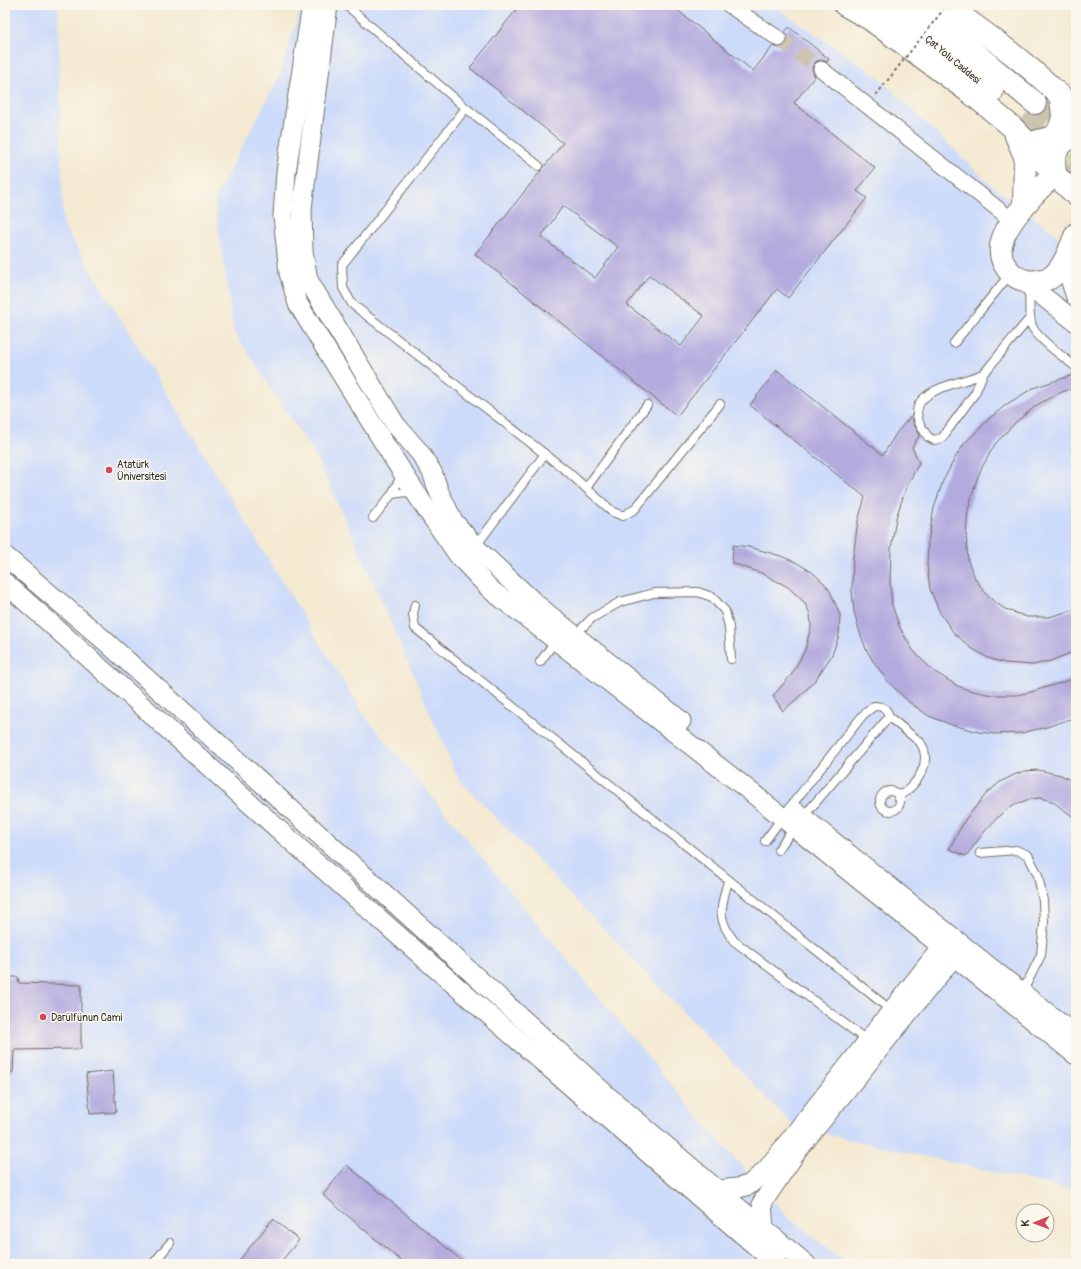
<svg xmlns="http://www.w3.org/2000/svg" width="1081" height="1269" font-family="Pangolin,sans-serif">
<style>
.built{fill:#cddbfa}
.green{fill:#bad377;stroke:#727f51}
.building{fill:#b3aade;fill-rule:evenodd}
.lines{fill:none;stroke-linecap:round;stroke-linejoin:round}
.minor-tunnel{stroke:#ccc3b0;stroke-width:15;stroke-dasharray:15 8;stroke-linecap:butt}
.trunk-tunnel{stroke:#ccc3b0;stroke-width:22;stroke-dasharray:22 11;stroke-linecap:butt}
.service-casing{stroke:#716e65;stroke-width:10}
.minor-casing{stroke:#716e65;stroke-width:17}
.tertiary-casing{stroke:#716e65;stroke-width:21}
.trunk-casing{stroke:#716e65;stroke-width:24}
.service{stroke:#fff;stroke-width:8}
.minor{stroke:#fff;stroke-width:15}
.tertiary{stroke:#fff;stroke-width:19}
.trunk{stroke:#fff;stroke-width:22}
.path-bridge{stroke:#716e65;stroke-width:2;stroke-dasharray:3 3;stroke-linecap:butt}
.poi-dot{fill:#d1495b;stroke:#fbf7ec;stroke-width:1.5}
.labels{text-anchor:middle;stroke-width:3;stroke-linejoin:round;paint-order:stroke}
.street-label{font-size:10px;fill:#2b2b2b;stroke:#fbf7ec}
.poi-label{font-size:10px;fill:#2b2b2b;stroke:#fbf7ec;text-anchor:start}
</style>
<rect width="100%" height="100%" fill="#fbf7ec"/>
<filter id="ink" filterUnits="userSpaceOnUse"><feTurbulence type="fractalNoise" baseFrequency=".025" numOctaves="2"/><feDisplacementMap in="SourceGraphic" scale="8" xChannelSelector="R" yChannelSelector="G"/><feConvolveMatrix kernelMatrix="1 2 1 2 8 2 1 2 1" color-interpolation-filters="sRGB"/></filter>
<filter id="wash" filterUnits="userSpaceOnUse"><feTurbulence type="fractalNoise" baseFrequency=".012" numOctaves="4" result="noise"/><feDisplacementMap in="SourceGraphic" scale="16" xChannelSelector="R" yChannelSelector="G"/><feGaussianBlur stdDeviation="0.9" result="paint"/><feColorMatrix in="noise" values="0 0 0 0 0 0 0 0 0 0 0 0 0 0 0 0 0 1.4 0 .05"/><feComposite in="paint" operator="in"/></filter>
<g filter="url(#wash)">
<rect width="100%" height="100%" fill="#f4e9d1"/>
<g class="built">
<path d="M5 5H58L63 225 364 715 694 1112 787 1217 849 1264H5Z"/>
<path d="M306 5H773L878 77 992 186 1047 227 1076 254V1191L795 1127 458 778 361 554 316 457 234 332 214 200 281 73 298 17Z"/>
</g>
<path class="green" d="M1076 146V180C1061 171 1064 155 1076 146Z"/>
<g id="blocks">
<g class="building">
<path d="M520 5H671L753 71 773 46 779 48 783 47 786 44 788 39 785 32 789 27 829 59 827 62 822 60 817 61 814 63 812 68 813 73 815 76 794 103 875 168 857 191 867 198 788 298 777 289 677 416 475 254 563 143 470 68ZM563 206 618 247 595 278 541 237ZM649 275 704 316 681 346 627 305Z"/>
<path d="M777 370 883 455 897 432 912 415 913 423 920 435 912 447 919 463 906 488 896 518 891 549 890 583 892 605 900 628 912 649 920 658 935 672 956 685 968 690 992 695H1017L1031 692 1076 678V717L1047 727 1021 733 995 734 979 732 952 725 929 716 909 702 888 682 873 661 866 649 860 633 854 612 852 591 853 557 858 521 865 497 750 405Z"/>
<path d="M1076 374V387L1057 394 1037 405 1016 422 995 444 981 469 976 482 968 510 966 533 968 561 975 578 985 593 991 599 1005 609 1027 617H1049L1076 609V651L1050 661 1033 665 1005 663 988 658 971 648 954 633 940 613 930 589 927 565 928 542 934 508 943 481 955 458 964 444 991 417 1007 404 1033 388Z"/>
<path d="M733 545 749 547 781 556 797 563 812 572 824 583 830 591 840 615 839 635 832 655 816 679 803 693 783 711 773 696 792 674 805 650 811 627 810 614 805 603 788 587 761 573 732 563Z"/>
<path d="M1038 770 1061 775 1076 783V819L1052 801 1039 798 1027 800 1013 805 1000 815 985 831 966 856 949 849 965 820 986 794 1000 782 1014 775 1024 771Z"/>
<path d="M5 977H18L19 983 81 985V1049L14 1050 13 1072H5Z"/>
<path d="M113 1071 116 1112 90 1114 86 1074Z"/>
<path d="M347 1165 466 1264H405L323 1195Z"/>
<path d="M273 1219 299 1240 279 1264H236Z"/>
</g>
</g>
</g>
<g filter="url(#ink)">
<use href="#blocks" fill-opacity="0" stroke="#716e65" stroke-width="1"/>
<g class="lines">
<path class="minor-tunnel" d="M779 39 821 69"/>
<g class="trunk-tunnel">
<path d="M1035 103 1072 140"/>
<path d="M1022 118 1076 174"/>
</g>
<defs>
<g id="service">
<path d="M346 5 466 108 342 265 343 288 352 304 568 472 613 512 623 516 635 509 720 404"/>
<path d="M466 108 539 166"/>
<path d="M1029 289C1030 301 1028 314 1032 326 1036 338 1066 359 1076 367"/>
<path d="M954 343 1010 274"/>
<path d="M983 374 975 393 942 438 934 440 928 437C925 432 919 425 918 419 909 388 965 383 982 374 987 371 991 364 995 360 1006 346 1018 332 1030 318"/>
<path d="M586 488 647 405"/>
<path d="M392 494 414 491"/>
<path d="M373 518 392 494 402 474"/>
<path d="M475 547 545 454"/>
<path d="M415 605 413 614 415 628 892 1011"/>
<path d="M575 635 592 618 620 602 654 593 698 592 712 597 725 611 729 627 731 659"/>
<path d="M540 662 556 640"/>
<path d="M889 717 920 742C934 763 916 786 898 797"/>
<circle cx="890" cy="801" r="10"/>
<path d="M765 841 790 807 863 715 874 706C882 706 887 708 889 717L803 817"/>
<path d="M778 850 795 826"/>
<path d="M980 853 1016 850 1028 855 1038 875 1043 901 1044 923 1041 955 1022 993"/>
<path d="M728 881C721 907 716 918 734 941L869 1042"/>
<path d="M153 1264 170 1243"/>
</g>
<g id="minor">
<path d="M729 5 779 39"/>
<path d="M821 69 1013 221"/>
</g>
<g id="tertiary">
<path d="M312 5 286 172 283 216 289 273 298 304 392 456 425 507 459 556 491 590 746 788 1076 1055"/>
<path d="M328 5 302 208 303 251 308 280 395 424 420 453 432 472 439 492 453 521 480 552 538 606 681 721"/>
<path d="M1064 260 1076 297"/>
<path d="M1023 281 1076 322"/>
<path d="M5 556 104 640 611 1099 735 1205 806 1264"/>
<path d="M5 583C97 664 187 747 278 829 443 976 609 1120 777 1264"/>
<path d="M796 812 1076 1036"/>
<path d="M717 1190 738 1188 749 1185 767 1169 942 947"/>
<path d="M764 1229 762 1203 797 1151 954 956"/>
</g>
<g id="trunk">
<path d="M845 5 870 19 972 94 1011 126 1026 141 1055 175 1076 195"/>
<path d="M879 5 929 38 992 92"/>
<path d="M909 5 941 25 1035 103"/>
<path d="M946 5C991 37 1038 71 1076 112"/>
<path d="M1016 136 1025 156 1024 207"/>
<path d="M1076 136C1067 138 1057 146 1055 155 1053 161 1055 169 1055 175 1039 187 1007 222 1002 241 995 265 1018 287 1041 280 1043 280 1047 279 1050 278 1064 269 1070 248 1076 234"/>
<path d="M1038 141 1054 137C1066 120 1063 114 1060 95"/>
</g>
</defs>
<use href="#service" class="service-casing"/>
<use href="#minor" class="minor-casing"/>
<use href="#tertiary" class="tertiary-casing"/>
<use href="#trunk" class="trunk-casing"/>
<use href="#service" class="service"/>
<use href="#minor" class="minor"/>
<use href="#tertiary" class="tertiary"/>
<use href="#trunk" class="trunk"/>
<path class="path-bridge" d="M876 95 947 5"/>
</g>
</g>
<g class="poi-dot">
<circle cx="109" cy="470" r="4"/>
<circle cx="43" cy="1017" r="4"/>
</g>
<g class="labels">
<g class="street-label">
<text transform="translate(953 59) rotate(40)" y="4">Çat Yolu Caddesi</text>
</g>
<g class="poi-label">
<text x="117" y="468">Atatürk<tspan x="117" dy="12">Üniversitesi</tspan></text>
<text x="51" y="1021">Darülfünun Cami</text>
</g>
</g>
<rect width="1081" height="1269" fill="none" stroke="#fbf7ec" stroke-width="20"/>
<g transform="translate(1035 1223) rotate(269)"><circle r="19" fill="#fbf7ec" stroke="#a8a59f"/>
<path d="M0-3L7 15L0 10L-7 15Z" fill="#d1495b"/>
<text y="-6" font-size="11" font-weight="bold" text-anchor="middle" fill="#2b2b2b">K</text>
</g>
</svg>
